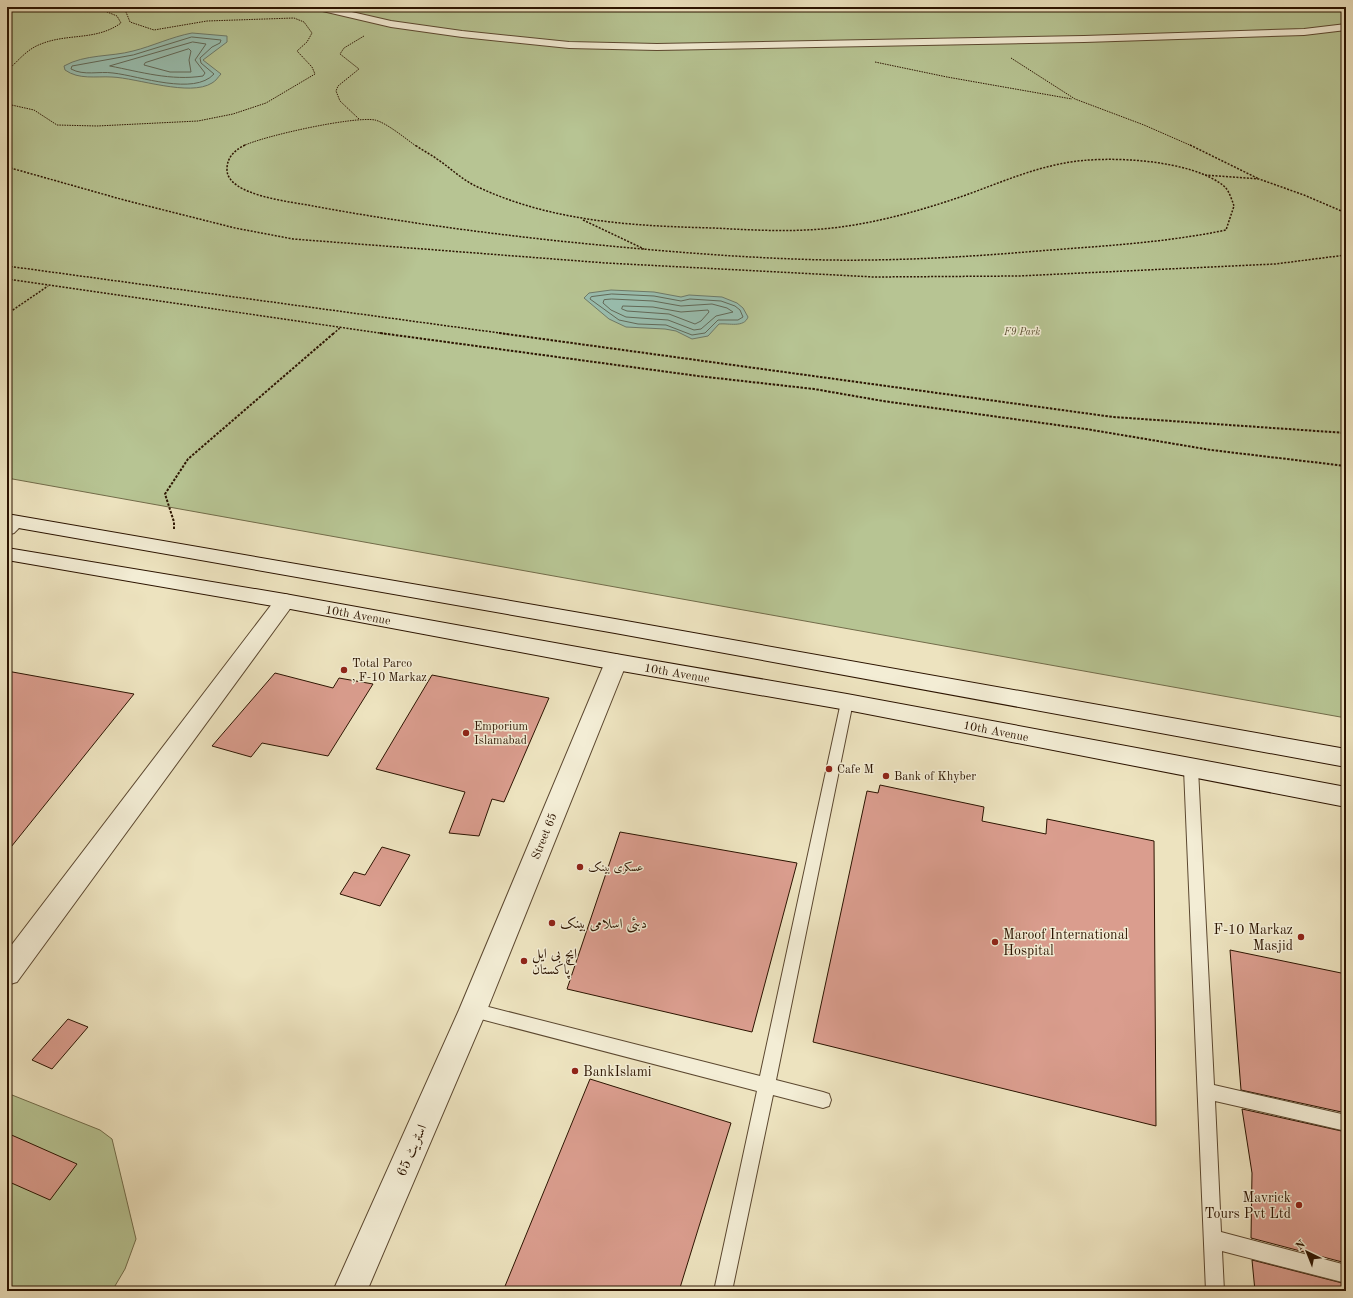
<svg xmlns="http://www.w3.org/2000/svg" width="1353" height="1298" font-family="'Old Standard TT',Amiri,serif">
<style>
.green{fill:#b7c493;stroke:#726c4a}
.water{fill:#99beaf;stroke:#6d7a69}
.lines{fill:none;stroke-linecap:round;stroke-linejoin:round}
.shore{stroke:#626958;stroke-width:1}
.building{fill:#da9d8e;stroke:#2c1401}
.lane-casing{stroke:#5c4830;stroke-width:2}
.street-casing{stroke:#5c4830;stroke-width:2}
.secondary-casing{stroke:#2c1401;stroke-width:2}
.path-far2{stroke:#2c1401;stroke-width:1;stroke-dasharray:1.5 1;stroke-linecap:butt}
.path-far1{stroke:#2c1401;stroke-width:1.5;stroke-dasharray:2 1.5;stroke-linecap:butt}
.path{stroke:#2c1401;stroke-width:2;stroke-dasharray:2.5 1.5;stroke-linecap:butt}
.lane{fill:#f3edd5;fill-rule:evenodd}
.street{fill:#f3edd5;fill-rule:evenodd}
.secondary{fill:#f3edd5;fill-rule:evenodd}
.poi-dot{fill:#8f2418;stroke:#f3edd5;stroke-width:1.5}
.labels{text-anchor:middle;stroke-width:3;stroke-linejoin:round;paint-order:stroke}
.far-park-label{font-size:10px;font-style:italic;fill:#5d5234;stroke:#f3edd5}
.street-label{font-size:12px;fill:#2c1401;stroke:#f3edd5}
.poi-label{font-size:12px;fill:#2c1401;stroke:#f3edd5;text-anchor:start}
.near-poi-label{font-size:14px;fill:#2c1401;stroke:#f3edd5;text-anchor:start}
.near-street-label{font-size:14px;fill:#2c1401;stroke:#f3edd5}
</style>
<rect width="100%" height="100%" fill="#ede3bf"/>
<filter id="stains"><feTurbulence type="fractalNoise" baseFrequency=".005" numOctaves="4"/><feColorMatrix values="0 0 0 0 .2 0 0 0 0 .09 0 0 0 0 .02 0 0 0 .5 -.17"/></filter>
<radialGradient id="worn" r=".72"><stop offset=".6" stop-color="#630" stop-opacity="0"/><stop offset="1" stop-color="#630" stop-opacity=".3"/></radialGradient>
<g class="green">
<path d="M7 7H1346V718L7 478Z"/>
<path d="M7 1093 100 1130 112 1139 136 1239 125 1269 112 1291H7Z"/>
</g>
<g class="water">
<path d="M192 33 227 36V42L203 60 221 74C218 77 216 81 212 83 190 97 137 78 112 77 96 76 79 80 65 70L64 66C85 54 111 57 133 51 153 46 171 37 192 33Z"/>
<path d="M611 290 654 292 681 297 689 295 722 297 737 303 743 308 748 317C744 328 729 323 719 324L708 336 692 339 676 331 665 329 626 327 609 319 584 298 589 293Z"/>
</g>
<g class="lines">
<g class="shore">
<path d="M192 37 221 40 220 43 212 47 200 58 201 63 214 74C194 96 140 76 113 73 99 71 84 76 71 69L72 66 133 55Z"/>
<path d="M193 42 206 44 195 60 205 73 203 76C171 81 141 72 110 66Z"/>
<path d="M189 49 191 51 189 60 191 72H170L144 65 145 63Z"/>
<path d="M612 294 654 296 681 301 690 299 721 301 735 306 740 310 743 317 738 320H718L705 333 692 335 666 325 638 324 619 320 590 299 591 297Z"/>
<path d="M612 299 653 301 681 306 712 304 727 308 733 312 716 316 701 329 694 330 668 320 626 317 611 310 603 303 604 300Z"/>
<path d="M623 306 653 307 681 312 708 310 709 312 701 321 695 324 669 314 627 311 622 309Z"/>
</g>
</g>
<g class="building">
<path d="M7 671 134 694 7 852Z"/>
<path d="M275 673 333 688 339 678 373 684 328 756 262 743 251 757 212 746Z"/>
<path d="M432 675 549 698 504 802 492 799 479 836 449 833 465 792 376 769Z"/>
<path d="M880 785 984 807 982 821 1046 834 1047 819 1154 841 1156 1126 813 1042 867 791 878 793Z"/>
<path d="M620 832 797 863 752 1032 567 989Z"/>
<path d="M382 847 410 855 380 906 340 894 354 872 365 875Z"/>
<path d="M1230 950 1346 974V1113L1241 1090Z"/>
<path d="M68 1019 88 1027 52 1069 32 1060Z"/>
<path d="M590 1079 731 1123 679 1291H503Z"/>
<path d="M1242 1109 1346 1132V1263L1251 1238 1252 1173Z"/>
<path d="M7 1133 77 1164 50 1200 7 1181Z"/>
<path d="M1252 1260 1346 1284V1291H1255Z"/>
</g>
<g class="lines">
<defs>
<g id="lane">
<path d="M847 698 851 699 853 702 776 1080 823 1092 829 1094 831 1100 829 1106 823 1108 773 1095 732 1291H714L757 1091 473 1017 467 1015 465 1010 467 1005 473 1003 760 1076 841 702 843 699Z"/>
<path d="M1191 764 1196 765 1198 769 1214 1085 1346 1115V1131L1215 1101 1221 1232 1346 1265V1283L1222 1251 1224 1291H1206L1184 769 1186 765Z"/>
</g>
<g id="street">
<path d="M312 7H330L391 21 462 31 569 42 657 44 1084 36 1304 29 1346 24V30L1304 35 1084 42 657 50 569 48 462 37 391 27 314 9Z"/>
<path d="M15 516 22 518 25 522 14 533 7 535V519Z"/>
<path d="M285 594 292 596 296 601 292 606 17 982 7 985V951L278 596Z"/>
<path d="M616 654 624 657 627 662 487 1010 367 1291H333L459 1010 605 662 608 657Z"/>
</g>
<g id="secondary">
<path d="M7 514 615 619 1346 749V767L615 633 7 526Z"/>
<path d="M7 548 285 594 616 654 847 694 1346 787V807L847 710 616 670 285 608 7 560Z"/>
</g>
</defs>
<use href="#lane" class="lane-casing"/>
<use href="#street" class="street-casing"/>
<use href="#secondary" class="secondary-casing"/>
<g class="path-far2">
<path d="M1011 58 1075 99 1144 125 1192 146"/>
<path d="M875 62 947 77 1072 99"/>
<path d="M7 71C18 61 27 49 41 44 68 33 96 41 121 23L117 16 95 7"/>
<path d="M7 104 34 110 57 125 97 126 198 121 233 114 266 103 315 74 312 67 297 51 307 42 312 33 304 22 294 18 207 21 154 30 130 22 126 12 116 7"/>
<path d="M359 119 340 101 336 91 338 86 359 69 340 54 344 48 364 36"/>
<path d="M243 146C263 136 354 116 375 120 387 123 406 139 416 146"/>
</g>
<g class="path-far1">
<path d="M245 145C235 150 227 157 227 169 226 196 294 202 313 206 394 221 476 232 559 241 648 250 737 258 827 260 897 261 967 257 1038 251 1101 246 1164 243 1226 230L1234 206C1232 200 1229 191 1225 187 1193 159 1105 155 1065 163 1031 169 999 183 966 195 920 211 870 225 822 229 786 232 750 230 714 228 634 226 554 222 480 188 463 181 452 169 437 159 430 154 422 150 415 145"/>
<path d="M1190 145 1259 179"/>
<path d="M7 167 124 200 235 228 293 239 606 263 874 277 1018 276 1275 264 1346 255"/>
<path d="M1205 175 1259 179 1304 195 1346 213"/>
<path d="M583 220 644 249"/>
<path d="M7 266 507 334"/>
<path d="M7 279 387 334"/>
<path d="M7 314 48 286"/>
<path d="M333 334 341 327"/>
</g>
<g class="path">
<path d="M380 333 698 376 814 389 883 401 1086 429 1211 450 1346 466"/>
<path d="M499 333 1113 417 1346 433"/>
<path d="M174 529V522L165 494 188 459 334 333"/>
</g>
<use href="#lane" class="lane"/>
<use href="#street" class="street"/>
<use href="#secondary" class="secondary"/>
</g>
<g class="poi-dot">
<circle cx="344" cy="670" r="4"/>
<circle cx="466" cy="733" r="4"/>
<circle cx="829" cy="769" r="4"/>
<circle cx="886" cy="776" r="4"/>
<circle cx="580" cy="867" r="4"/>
<circle cx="552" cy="923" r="4"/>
<circle cx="1301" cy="937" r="4"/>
<circle cx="995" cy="942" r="4"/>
<circle cx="524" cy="961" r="4"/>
<circle cx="575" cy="1071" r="4"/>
<circle cx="1299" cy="1205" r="4"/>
</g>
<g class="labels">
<g class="far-park-label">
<text x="1022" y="335">F9 Park</text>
</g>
<g class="street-label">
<text transform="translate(358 615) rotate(10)" y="4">10th Avenue</text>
<text transform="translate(677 673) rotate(10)" y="4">10th Avenue</text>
<text transform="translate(996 731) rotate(11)" y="4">10th Avenue</text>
<text transform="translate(544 836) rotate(-68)" y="4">Street 65</text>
</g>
<g class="poi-label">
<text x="352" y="667">Total Parco<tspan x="352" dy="14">, F-10 Markaz</tspan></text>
<text x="474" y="730">Emporium<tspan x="474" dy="14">Islamabad</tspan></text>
<text x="837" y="773">Cafe M</text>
<text x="894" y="780">Bank of Khyber</text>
<text x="588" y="871">عسکری بینک</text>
</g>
<g class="near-poi-label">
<text x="560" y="928">دبئی اسلامی بینک</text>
<text x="1293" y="934" text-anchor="end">F-10 Markaz<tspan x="1293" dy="16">Masjid</tspan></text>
<text x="1003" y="939">Maroof International<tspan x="1003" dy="16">Hospital</tspan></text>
<text x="532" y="958">ایچ بی ایل<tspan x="532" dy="16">پاکستان</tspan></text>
<text x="583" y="1076">BankIslami</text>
<text x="1291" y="1202" text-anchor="end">Mavrick<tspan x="1291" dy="16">Tours Pvt Ltd</tspan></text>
</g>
<g class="near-street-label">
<text transform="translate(411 1150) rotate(-66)" y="5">اسٹریٹ 65</text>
</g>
</g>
<rect width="1353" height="1298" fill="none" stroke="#ede3bf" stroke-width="24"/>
<rect x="8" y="8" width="1337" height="1282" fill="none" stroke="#2c1401" stroke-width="2"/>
<rect x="12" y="12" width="1329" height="1274" fill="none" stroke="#2c1401"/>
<g transform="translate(1307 1252) rotate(317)" stroke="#f3edd5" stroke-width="3" paint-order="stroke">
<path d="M0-3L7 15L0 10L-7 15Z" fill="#2c1401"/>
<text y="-6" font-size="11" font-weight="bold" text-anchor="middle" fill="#2c1401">N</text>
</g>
<rect width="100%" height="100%" filter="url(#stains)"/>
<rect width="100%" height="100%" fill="url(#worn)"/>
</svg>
